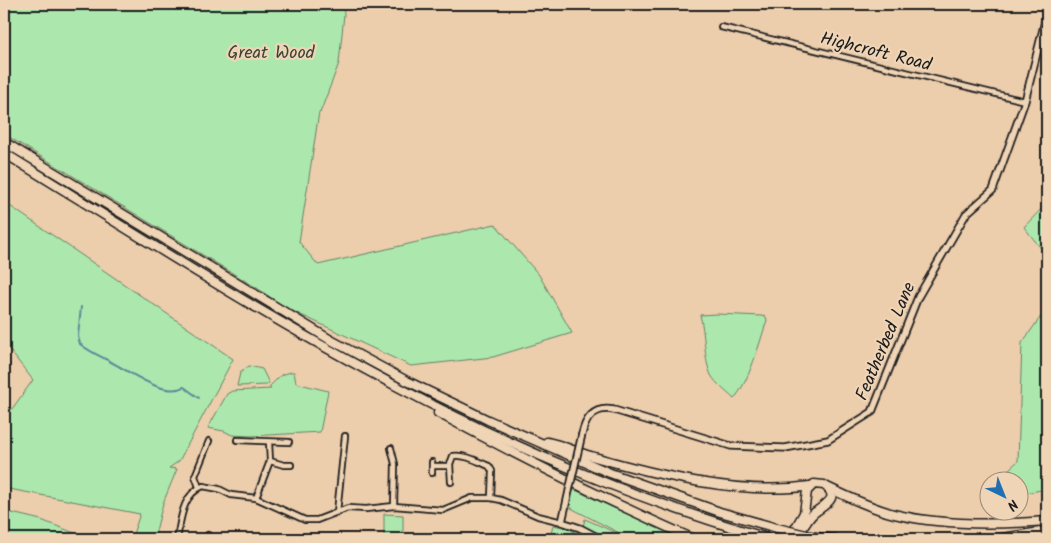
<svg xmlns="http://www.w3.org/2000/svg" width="1051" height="543" font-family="Kalam,sans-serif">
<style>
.green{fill:#ace8ae;stroke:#648265}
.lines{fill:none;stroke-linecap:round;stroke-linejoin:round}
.stream{stroke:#5d8998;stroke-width:2}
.street-casing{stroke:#1c1c1c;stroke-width:8}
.secondary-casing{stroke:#1c1c1c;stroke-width:9}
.highway-casing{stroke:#1c1c1c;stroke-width:11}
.street{stroke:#efd4b6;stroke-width:4.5}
.secondary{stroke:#efd4b6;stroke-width:5.5}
.highway{stroke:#efd4b6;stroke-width:8}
.secondary-bridge-casing{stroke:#1c1c1c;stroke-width:9;stroke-linecap:butt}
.highway-bridge-casing{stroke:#1c1c1c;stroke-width:11;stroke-linecap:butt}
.secondary-bridge{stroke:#efd4b6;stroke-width:5.5}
.highway-bridge{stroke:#efd4b6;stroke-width:8}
.labels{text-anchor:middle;stroke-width:4.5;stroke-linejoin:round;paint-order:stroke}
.street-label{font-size:18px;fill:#1c1c1c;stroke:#efd4b6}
.park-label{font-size:18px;fill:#394539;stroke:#efd4b6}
</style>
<rect width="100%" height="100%" fill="#eccdac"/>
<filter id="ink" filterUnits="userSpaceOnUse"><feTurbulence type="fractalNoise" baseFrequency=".02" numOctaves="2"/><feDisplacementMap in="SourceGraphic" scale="10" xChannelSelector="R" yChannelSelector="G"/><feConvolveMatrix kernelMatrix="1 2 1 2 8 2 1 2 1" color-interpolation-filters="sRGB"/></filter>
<g filter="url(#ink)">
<g class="green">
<path d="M4 4H343L344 14 339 63 320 113 319 112 299 242 318 265 495 224 539 275 572 333 493 357 411 366 284 307 257 288 4 134Z"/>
<path d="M4 202 233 359 179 461 169 468 177 469 163 503 154 539H132L133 534 140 514 4 488V420L33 380 4 343Z"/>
<path d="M1047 203V256L1024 227Z"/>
<path d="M1047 308V489L1019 494 1018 480H997L1018 461 1022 343Z"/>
<path d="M717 314 761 316 766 317 767 320C759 344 750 380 734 399 727 392 716 384 711 375 704 361 705 332 700 315Z"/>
<path d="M249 366 262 369 269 383 267 385 237 386 240 373Z"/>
<path d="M291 372H294L296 383 328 391 320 432 251 436 232 435 224 431 208 428 227 394 232 391 271 389 269 387 281 375Z"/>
<path d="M573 489 682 539H632L627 537 571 508 570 502Z"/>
<path d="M4 513H12L41 520 90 539H4Z"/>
<path d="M384 514 403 515V539H384Z"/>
<path d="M585 519 630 539H580Z"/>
<path d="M553 525 568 528 579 535 578 539H550Z"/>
</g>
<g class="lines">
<path class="stream" d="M81 307 78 336 80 344C90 352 100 356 111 362 129 371 164 398 184 387L199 398"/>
<defs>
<g id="street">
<path d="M721 27 1025 101"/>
<path d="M237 440 289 442"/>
<path d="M391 448 395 464 394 506"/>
<path d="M270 461 284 465H291"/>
<path d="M432 462V473"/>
<path d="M432 466H450"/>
<path d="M451 482 450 464 453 456C465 454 479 462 489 466L492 471 491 498"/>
<path d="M199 487 195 476 209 441"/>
<path d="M256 498 270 461 269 442"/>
<path d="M337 512 345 436"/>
<path d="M177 539C181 519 182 495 203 486L219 489 231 495 256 498 305 520H317L348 508 366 509 394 506 443 510 472 498H491L501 500 538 516 562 522"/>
<path d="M206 539 208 535"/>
</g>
<g id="secondary">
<path d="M582 434C586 417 595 406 614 410L731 446 785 448 828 440 872 412 918 297 966 214 993 190 1025 101 1047 13"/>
<path d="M569 491 562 522 580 528 601 539"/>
</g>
<g id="highway">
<path d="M4 142 329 339 407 381 488 420 610 473 720 512 777 528"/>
<path d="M4 153C134 233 263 316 398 387 514 449 645 503 771 539"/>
<path d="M438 413C522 458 607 501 694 539"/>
<path d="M547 442C562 445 576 452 591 456 657 475 741 496 810 486"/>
<path d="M827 487C848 497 871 508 894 514 943 526 997 525 1047 521"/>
<path d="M815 537 835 539"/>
<path d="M789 539 804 513 807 491 814 484 824 485C843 499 821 506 812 515 806 521 801 531 797 539"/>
<path d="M996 539 1047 531"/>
</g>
</defs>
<use href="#street" class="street-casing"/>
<use href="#secondary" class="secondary-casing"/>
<use href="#highway" class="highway-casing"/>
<use href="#street" class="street"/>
<use href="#secondary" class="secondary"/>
<use href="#highway" class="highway"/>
<defs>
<path id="secondary-bridge" d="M569 491 582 434"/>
<path id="highway-bridge" d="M777 528 815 537"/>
</defs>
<use href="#secondary-bridge" class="secondary-bridge-casing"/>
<use href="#highway-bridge" class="highway-bridge-casing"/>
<use href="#secondary-bridge" class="secondary-bridge"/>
<use href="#highway-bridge" class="highway-bridge"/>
</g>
</g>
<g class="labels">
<g class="street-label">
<text transform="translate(876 51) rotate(14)" y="6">Highcroft Road</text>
<text transform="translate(885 341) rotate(-67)" y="6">Featherbed Lane</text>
</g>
<g class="park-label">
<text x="271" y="58">Great Wood</text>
</g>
</g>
<rect width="1051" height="543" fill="none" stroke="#efd4b6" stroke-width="20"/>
<rect x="10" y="10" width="1031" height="523" fill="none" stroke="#1c1c1c" stroke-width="2" filter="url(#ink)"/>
<g transform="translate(1004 496) rotate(137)"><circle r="24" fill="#efd4b6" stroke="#9b8a78"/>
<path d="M0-4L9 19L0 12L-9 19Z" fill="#1f6fb2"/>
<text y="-8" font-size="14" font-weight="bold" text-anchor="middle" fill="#1c1c1c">N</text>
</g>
</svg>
